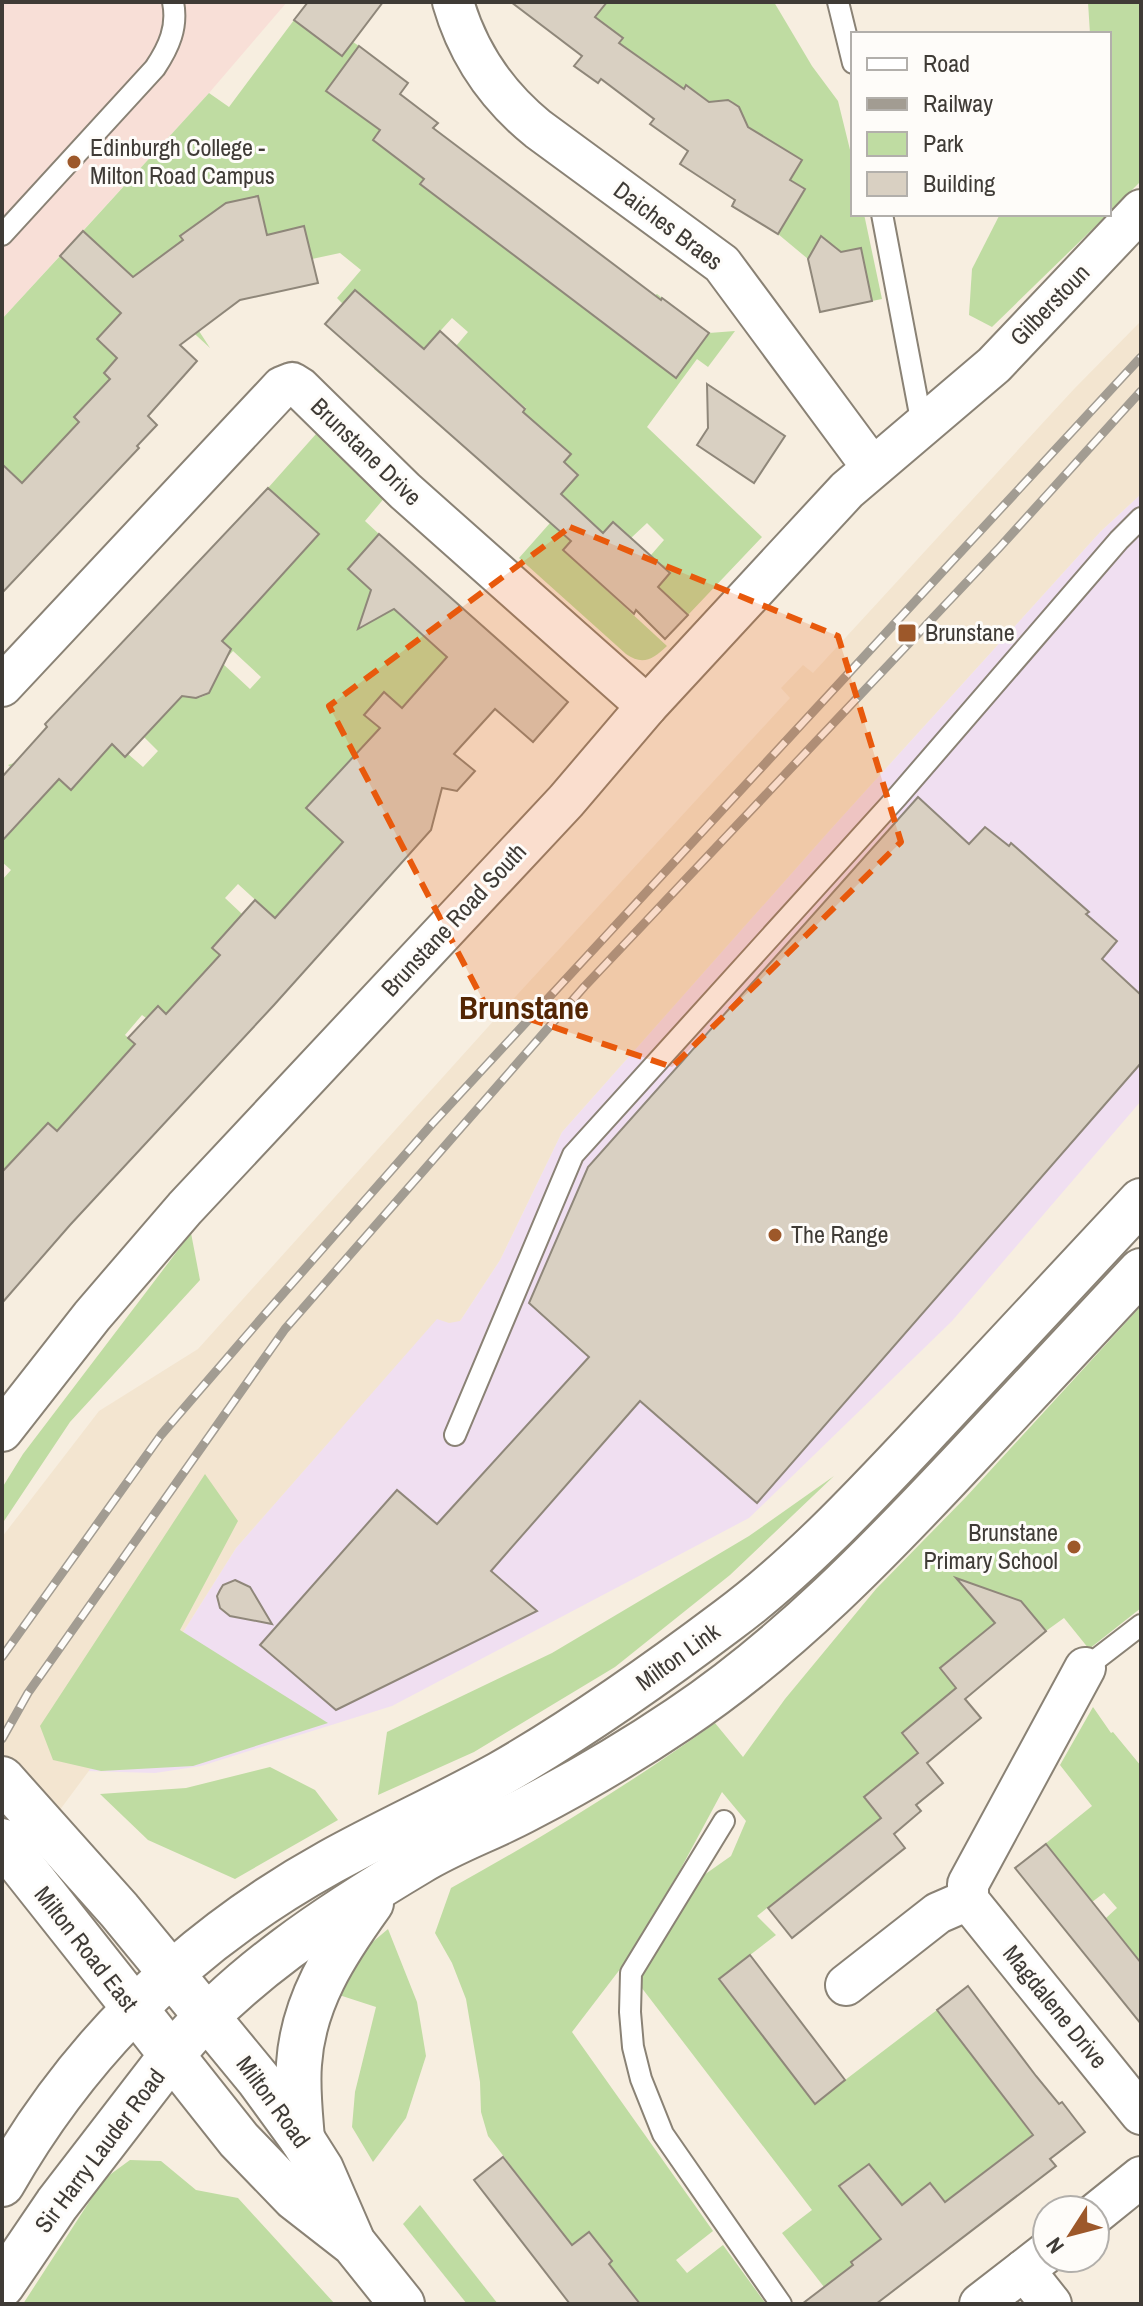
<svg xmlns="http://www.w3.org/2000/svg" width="1143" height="2306" font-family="'Archivo Narrow',sans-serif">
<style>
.commercial{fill:#f0dff1}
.built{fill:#f3e5d0}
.education{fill:#f8dfd7}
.green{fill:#bfdca2;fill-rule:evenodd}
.building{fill:#d9d0c2;stroke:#8f877a;stroke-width:2}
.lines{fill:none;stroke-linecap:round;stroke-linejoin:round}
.service-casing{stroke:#8a8275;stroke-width:24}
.minor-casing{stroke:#8a8275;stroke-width:44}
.primary-casing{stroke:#8a8275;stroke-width:48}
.service{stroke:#fff;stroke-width:20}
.minor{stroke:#fff;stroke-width:40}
.primary{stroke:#fff;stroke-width:44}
.rail-casing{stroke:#a29c92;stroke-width:9}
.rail{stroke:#fefcf9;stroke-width:6;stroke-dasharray:18;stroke-linecap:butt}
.marked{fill:#e8590c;fill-opacity:0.2;stroke:#e8590c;stroke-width:6;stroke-dasharray:16 10;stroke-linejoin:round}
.poi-dot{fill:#9d582a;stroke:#fefcf9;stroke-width:3}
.labels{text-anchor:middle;stroke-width:6;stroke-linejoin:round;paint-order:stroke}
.poi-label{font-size:24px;fill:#3f3b36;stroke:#fefcf9;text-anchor:start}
.street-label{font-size:24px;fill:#3f3b36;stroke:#fefcf9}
.district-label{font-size:32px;font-weight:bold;fill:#532604;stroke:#fefcf9}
</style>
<rect width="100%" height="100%" fill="#f7eee0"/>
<path class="commercial" d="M1141 494V1101L952 1321 749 1518 392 1706 201 1766 155 1773 87 1771 134 1710 236 1548 437 1318 460 1321 500 1260 562 1132 830 830 1100 532Z"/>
<path class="built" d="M1141 321V494L1100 532 830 830 562 1132 500 1260 460 1321 449 1323 437 1319 236 1548 134 1710 2 1888V1537L99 1411 198 1349 506 1007 790 698 781 688 803 665 813 673 1074 389Z"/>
<path class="education" d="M2 2H287L209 93 2 319Z"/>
<g class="green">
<path d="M599 2H774L812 66 838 101 853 162V214H864L882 299 872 301 861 248 841 252 827 241 808 259 778 234 805 190 790 180 738 122 743 115 739 107 728 100 719 101 688 151 676 142 686 86 683 90 655 69 631 102 624 96 619 43 623 38 588 27 603 6Z"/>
<path d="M1088 2H1141V181L1109 213V34H1090Z"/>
<path d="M294 20 342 56 353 42 359 46 327 91 375 127 400 94 404 98 373 140 406 164 434 128 452 142 420 184 454 209 485 167 503 181 471 223 519 259 551 217 570 231 576 302 606 325 657 294 662 298 629 342 676 377 709 333 735 331 708 367 697 359 647 427 762 537 688 615 666 595 643 618 636 611 670 573 651 555 664 540 647 523 631 538 614 522 603 533 589 520 563 550 667 646C653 659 643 666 626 654L519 558 550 523 542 516 578 474 564 462 571 454 516 420 526 408 505 390 495 402 456 346 468 332 452 318 424 349 411 339 380 374 374 369 394 325 355 290 343 304 337 298 361 270 340 253 312 259 304 227 267 235 257 196 233 202 183 240 188 314 210 348 83 231 209 93 229 107Z"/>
<path d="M1000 214H1108L992 327 969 315 972 269Z"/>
<path d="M60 256 122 313 97 339 140 380 113 363 104 372 110 379 74 417 123 465 57 445 48 455 61 466 40 488 2 485V319Z"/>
<path d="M316 434 386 496 365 521 379 534 349 569 377 594 364 612 373 621 389 605 447 657 402 707 384 692 365 714 380 728 306 808 326 826 359 848 294 935 238 884 225 898 242 914 212 948 270 1001 215 1059 158 1006 146 1018 142 1015 125 1035 156 1063 106 1076 93 1091 108 1105 85 1158 48 1123 25 1147 55 1174 40 1190 74 1221 70 1225 6 1167 2 1170V880L11 870 2 862V832L42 797 8 765 14 763 43 788 55 775 71 790 84 776 95 740 60 708 62 706 78 721 82 717 125 756 128 754 143 767 158 751 144 737 174 704 115 650 123 641 179 693 183 690C191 699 198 701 209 693L222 641 269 589 294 543 304 551 319 534 268 488ZM233 651 261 677 250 689 222 663Z"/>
<path d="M191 1233 200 1280 70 1422 2 1524V1488L23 1454Z"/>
<path d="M1141 1306V1608L1089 1649 1064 1618 1046 1631 1021 1601 997 1593 981 1606 995 1623 940 1668 956 1688 903 1733 918 1753 881 1818 757 1916 776 1935 719 1979 815 2103 937 2010 1032 2135 945 2202 930 2184 899 2237 872 2245 851 2261 853 2265 824 2287 782 2233 812 2210 638 1983 704 1875 731 1856 746 1821 722 1792 679 1872 624 1964 572 2032 713 2231 676 2260 687 2273 723 2245 766 2304H618L609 2264 589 2232 572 2245 488 2136 481 2112 480 2082 466 1999 452 1963 435 1933 451 1888C543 1837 630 1784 715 1723L743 1757 785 1699 876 1589 966 1497ZM868 2164 879 2177 849 2199 840 2186Z"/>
<path d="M205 1474 238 1521 180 1630 328 1723 193 1766 101 1771 53 1760 40 1726Z"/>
<path d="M834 1476 730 1575 615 1667 474 1752 378 1795 387 1732 552 1653 749 1536Z"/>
<path d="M1093 1707 1111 1733 1113 1732 1141 1766V1963L1106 1918 1117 1908 1104 1893 1092 1902 1045 1844 1092 1806 1060 1765Z"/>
<path d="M270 1767 315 1790 338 1820 235 1879 148 1840 100 1794 186 1788Z"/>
<path d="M388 1929 417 2002 426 2056 406 2118 373 2162 352 2127 355 2092 376 2007 336 1994 362 1951Z"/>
<path d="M130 2160 161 2161 196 2190 238 2198 335 2304H23L104 2179Z"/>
<path d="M420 2205 498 2304H467L403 2224Z"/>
</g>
<g class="building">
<path d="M308 2H383L342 56 294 20Z"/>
<path d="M511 2H607L595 17 623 38 619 43 684 89 686 85 709 102 728 100 733 103 739 107 748 127 802 160 790 180 805 189 778 234 732 206 735 200 680 164 688 151 650 124 654 119 601 79 598 83 574 66 582 56Z"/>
<path d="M359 46 408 83 400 94 438 123 433 128 661 300 662 298 709 333 676 378 420 184 424 179 373 140 380 130 326 91Z"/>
<path d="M258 196 267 235 304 226 318 283 240 300 180 345 197 361 148 416 157 425 137 446 139 448 2 593V464L22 483 79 422 74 417 110 379 104 373 117 358 97 339 121 313 60 256 83 231 133 277 183 240 180 236 226 203Z"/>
<path d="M821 236 841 252 861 248 872 301 820 312 808 259Z"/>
<path d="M355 290 424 349 440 331 525 409 523 412 571 454 564 462 578 475 561 494 603 533 613 522 670 573 658 587 688 615 665 639 636 610 634 614 563 550 571 541 325 324Z"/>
<path d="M707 384 785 436 754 483 697 445 708 428Z"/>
<path d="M268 488 319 534 222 641 231 649 209 693 196 698 182 696 125 757 112 744 71 790 59 779 2 841V777L47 727 45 724Z"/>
<path d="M379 534 568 702 533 742 495 709 454 754 475 771 457 791 442 788 431 830 274 1005 70 1225 2 1303V1172L48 1123 57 1131 135 1044 128 1038 158 1006 166 1014 220 955 212 948 255 900 275 918 343 842 306 808 380 728 364 715 384 692 402 708 447 657 394 609 358 629 371 590 348 569Z"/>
<path d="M918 797 969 844 985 827 1009 846 1011 843 1089 912 1086 914 1117 941 1102 959 1141 995V1063L757 1503 640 1401 491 1571 537 1611 336 1710 260 1645 397 1490 437 1524 589 1357 529 1303 588 1167Z"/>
<path d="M956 1578 1021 1601 1046 1631 965 1699 981 1718 927 1763 943 1783 916 1805 921 1811 894 1834 905 1848 792 1938 768 1908 881 1818 864 1797 918 1753 902 1733 956 1688 940 1668 995 1623Z"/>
<path d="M235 1580 250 1587 272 1624 230 1616 220 1608 217 1596 220 1590 223 1585Z"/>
<path d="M1046 1844 1141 1963V2024L1015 1868Z"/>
<path d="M750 1955 845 2080 815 2104 719 1979Z"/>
<path d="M968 1986 1036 2076 1059 2104 1062 2102 1085 2132 1050 2159 1056 2166 876 2304H802L853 2265 851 2262 881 2239 839 2186 869 2164 902 2205 930 2183 945 2202 1033 2135 937 2010Z"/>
<path d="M503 2157 572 2245 589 2232 612 2261 609 2264 640 2304H570L474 2180Z"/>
</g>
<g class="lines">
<defs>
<g id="service">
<path d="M838 2 853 63"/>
<path d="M882 214 922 425"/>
<path d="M2 235 155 68C169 47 178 27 173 2"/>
<path d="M455 1435 573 1155 898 796 1119 540 1141 518"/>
<path d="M1085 1668 1141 1625"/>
<path d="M724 1821 631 1973 630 2012 633 2047 641 2079 663 2134 781 2304"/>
</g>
<g id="minor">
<path d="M453 2C468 54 496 95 538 129L722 264 872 467"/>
<path d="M2 686 282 387 292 383 300 388 405 491 647 706"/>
<path d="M2 1431 92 1316 185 1208 566 801 647 706 847 490 994 365 1141 210"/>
<path d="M968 1900 1141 2114"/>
<path d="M846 1985 938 1913 968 1900V1884L1085 1668"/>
<path d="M1095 2214 1141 2177"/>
<path d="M1024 2270 1051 2304"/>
<path d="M980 2304 1047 2252"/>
</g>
<g id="primary">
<path d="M2 1779 119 1910 259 2080 302 2139 321 2169 351 2238"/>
<path d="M2 1841 239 2140 295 2198 354 2244 402 2304"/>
<path d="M302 2139C300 2114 297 2089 299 2064 303 2002 335 1953 371 1903"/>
<path d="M2 2184C81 2045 191 1939 330 1862 386 1831 444 1805 500 1774 580 1728 655 1675 728 1620 800 1567 871 1490 932 1425 1002 1350 1071 1276 1141 1201"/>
<path d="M2 2285 57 2204 171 2056C238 1975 330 1915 419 1862 453 1841 492 1828 527 1809 579 1782 630 1752 679 1719 788 1646 879 1551 968 1456 1026 1394 1083 1333 1141 1271"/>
</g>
</defs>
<use href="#service" class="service-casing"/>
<use href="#minor" class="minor-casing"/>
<use href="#primary" class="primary-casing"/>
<use href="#service" class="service"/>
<use href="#minor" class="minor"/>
<use href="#primary" class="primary"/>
<defs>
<g id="rail">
<path d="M2 1657 161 1435 266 1313 432 1124 1141 357"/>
<path d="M2 1739 28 1693 285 1329 584 987 999 548 1141 391"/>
</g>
</defs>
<use href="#rail" class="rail-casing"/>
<use href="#rail" class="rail"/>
</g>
<path class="marked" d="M570 527 838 636 901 842 672 1067 485 1004 329 706Z"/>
<g class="poi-dot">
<circle cx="74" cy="162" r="8"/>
<rect x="897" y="623" width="20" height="20" rx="4"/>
<circle cx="775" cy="1235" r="8"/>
<circle cx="1074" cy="1547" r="8"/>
</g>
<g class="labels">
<g class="poi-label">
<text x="90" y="156">Edinburgh College -<tspan x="90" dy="28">Milton Road Campus</tspan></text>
<text x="925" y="641">Brunstane</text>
<text x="791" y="1243">The Range</text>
<text x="1058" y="1541" text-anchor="end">Brunstane<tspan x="1058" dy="28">Primary School</tspan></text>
</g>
<g class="street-label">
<text transform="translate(668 226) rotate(37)" y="8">Daiches Braes</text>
<text transform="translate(1050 305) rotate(-46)" y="8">Gilberstoun</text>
<text transform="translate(366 452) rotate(44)" y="8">Brunstane Drive</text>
<text transform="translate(454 920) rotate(-47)" y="8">Brunstane Road South</text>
<text transform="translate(678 1657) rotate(-36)" y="8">Milton Link</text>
<text transform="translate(86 1949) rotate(52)" y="8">Milton Road East</text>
<text transform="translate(1055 2007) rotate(51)" y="8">Magdalene Drive</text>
<text transform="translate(273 2102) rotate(54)" y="8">Milton Road</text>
<text transform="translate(100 2151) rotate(-53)" y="8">Sir Harry Lauder Road</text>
</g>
<g class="district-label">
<text x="524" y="1019">Brunstane</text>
</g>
</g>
<rect width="1143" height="2306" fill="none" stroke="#3f3b36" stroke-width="8"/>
<rect x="851" y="32" width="260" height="184" fill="#fefcf9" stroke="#b2afab" stroke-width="2"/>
<rect x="867" y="58" width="40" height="12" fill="#ffffff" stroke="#b2afab" stroke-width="2"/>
<text x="923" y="72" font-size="24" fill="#3f3b36">Road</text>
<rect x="867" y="98" width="40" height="12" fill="#a29c92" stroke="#b2afab" stroke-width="2"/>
<text x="923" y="112" font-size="24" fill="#3f3b36">Railway</text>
<rect x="867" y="132" width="40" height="24" fill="#bfdca2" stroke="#b2afab" stroke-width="2"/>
<text x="923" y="152" font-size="24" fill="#3f3b36">Park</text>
<rect x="867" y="172" width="40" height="24" fill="#d9d0c2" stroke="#b2afab" stroke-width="2"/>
<text x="923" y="192" font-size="24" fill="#3f3b36">Building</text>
<g transform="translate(1071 2234) rotate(234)"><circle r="38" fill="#fefcf9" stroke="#b2afab" stroke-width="2"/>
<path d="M0-6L14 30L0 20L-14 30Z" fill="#9d582a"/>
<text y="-12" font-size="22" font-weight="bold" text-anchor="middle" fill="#3f3b36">N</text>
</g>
</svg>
